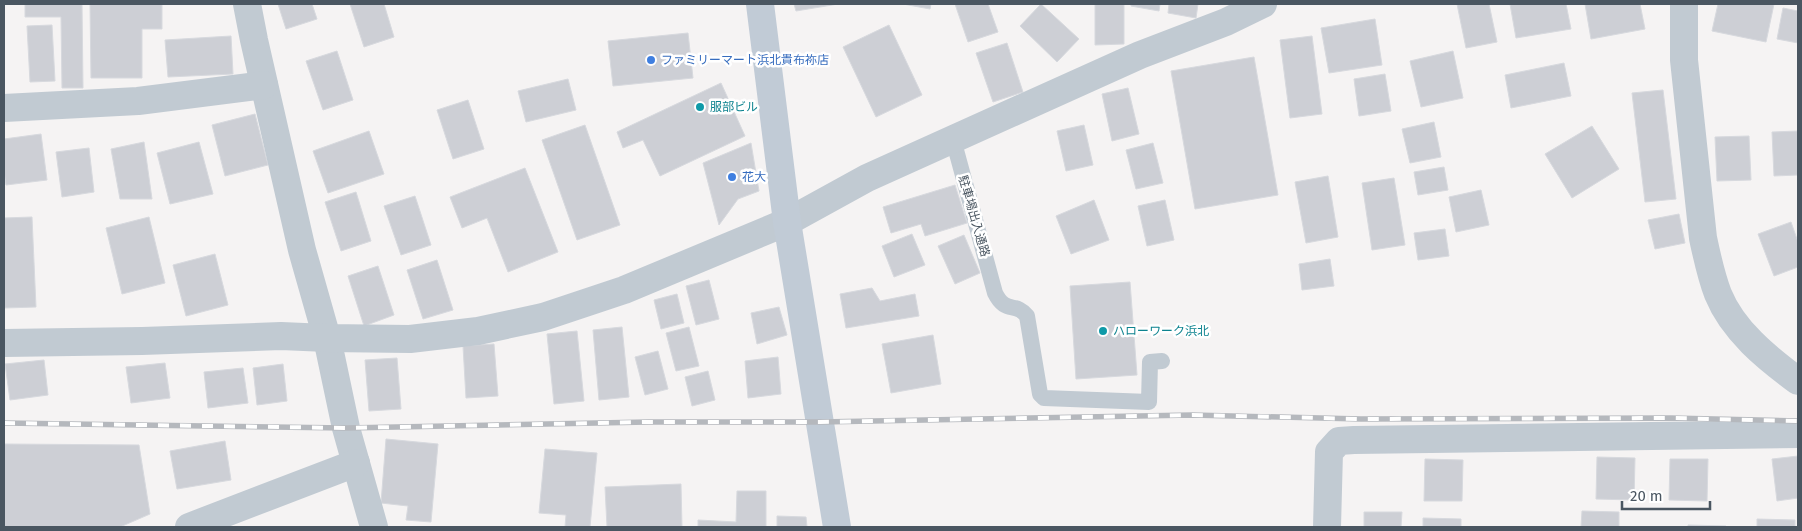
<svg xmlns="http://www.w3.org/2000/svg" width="1802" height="531" font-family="'Fira Sans','Noto Sans JP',sans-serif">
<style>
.building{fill:#cdcfd5;stroke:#d7d9de}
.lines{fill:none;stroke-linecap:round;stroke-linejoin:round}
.lane{stroke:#c1cad2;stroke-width:16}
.street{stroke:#c1cad2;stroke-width:28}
.secondary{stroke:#c1cbd6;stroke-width:28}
.rail-casing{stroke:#b5b8bd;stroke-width:5.5}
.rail{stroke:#fff;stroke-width:4;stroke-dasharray:11;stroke-linecap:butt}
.shop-dot{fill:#3f7fe0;stroke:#fff;stroke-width:2}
.culture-dot{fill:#0f9aa8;stroke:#fff;stroke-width:2}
.labels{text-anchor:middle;stroke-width:5;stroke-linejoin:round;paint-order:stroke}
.shop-label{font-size:12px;fill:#366cbe;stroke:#fff;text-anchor:start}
.culture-label{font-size:12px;fill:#0d838f;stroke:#fff;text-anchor:start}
.street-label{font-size:12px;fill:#4a5661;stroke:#fff}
</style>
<rect width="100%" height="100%" fill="#f5f3f3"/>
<g class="building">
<path d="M25 4H82L83 88H62L61 17H25Z"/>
<path d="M90 4H162V29H142V78H91Z"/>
<path d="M278 4H312L317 19 286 29Z"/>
<path d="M350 4H384L394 37 364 47Z"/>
<path d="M794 4H838L796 11Z"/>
<path d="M903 4H931L930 9Z"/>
<path d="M955 4H988L998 32 968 42Z"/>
<path d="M1041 4 1079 39 1057 62 1020 26Z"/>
<path d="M1095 4H1124V44L1095 45Z"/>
<path d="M1131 4H1160L1159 11 1131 6Z"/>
<path d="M1169 4H1198L1196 18 1168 13Z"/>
<path d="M1457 4H1489L1497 42 1466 48Z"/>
<path d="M1510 4H1566L1571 29 1516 38Z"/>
<path d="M1585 4H1640L1645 29 1591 39Z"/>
<path d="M1718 4H1774L1766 42 1712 31Z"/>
<path d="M1783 8 1798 11V43L1777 39Z"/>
<path d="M1375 19 1382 65 1329 73 1321 28Z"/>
<path d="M52 25 55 81 30 82 27 26Z"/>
<path d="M889 25 922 95 876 117 843 47Z"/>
<path d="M688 33 693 78 613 86 608 41Z"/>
<path d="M231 36 233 74 168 77 165 40Z"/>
<path d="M1312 36 1322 114 1290 118 1280 40Z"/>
<path d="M1007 43 1023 92 993 102 976 53Z"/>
<path d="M337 51 353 100 323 110 306 61Z"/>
<path d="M1453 51 1463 98 1421 107 1410 61Z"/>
<path d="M1254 57 1278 195 1195 209 1171 71Z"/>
<path d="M1564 63 1571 96 1511 108 1505 75Z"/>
<path d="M1385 74 1391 111 1359 116 1354 79Z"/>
<path d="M568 79 576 110 526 122 518 91Z"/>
<path d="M721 83 745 136 660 176 643 140 623 148 617 132Z"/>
<path d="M1128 88 1139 134 1112 141 1102 94Z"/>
<path d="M1663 90 1676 199 1645 202 1632 93Z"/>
<path d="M468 100 484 149 453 159 437 110Z"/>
<path d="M255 114 268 165 225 176 212 125Z"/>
<path d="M1434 122 1441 157 1410 163 1402 129Z"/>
<path d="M585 125 620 225 577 240 542 140Z"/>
<path d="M1084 125 1093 165 1066 171 1057 131Z"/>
<path d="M1592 126 1619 169 1572 198 1545 154Z"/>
<path d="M369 131 384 174 328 193 313 151Z"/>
<path d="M1798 131V175L1774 176 1772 132Z"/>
<path d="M41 134 47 180 6 185 4 171V139Z"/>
<path d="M1749 136 1751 180 1717 181 1715 137Z"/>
<path d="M144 142 152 199H120L111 149Z"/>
<path d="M199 142 213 194 170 204 157 153Z"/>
<path d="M751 143 759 191 738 199 719 225 703 163Z"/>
<path d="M1153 143 1163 183 1136 189 1126 150Z"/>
<path d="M89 148 94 192 62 197 56 152Z"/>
<path d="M1444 167 1448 190 1418 195 1414 172Z"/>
<path d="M525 168 558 252 508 272 487 218 462 228 450 197Z"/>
<path d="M1328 176 1338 237 1306 243 1295 182Z"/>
<path d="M1394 178 1405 245 1372 250 1362 183Z"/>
<path d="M955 185 967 223 925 236 921 224 891 233 883 207Z"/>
<path d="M1481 190 1489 225 1456 232 1449 197Z"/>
<path d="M356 192 371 241 341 251 325 202Z"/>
<path d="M415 196 431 245 401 255 384 206Z"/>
<path d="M1094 200 1109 240 1071 254 1056 216Z"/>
<path d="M1165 200 1174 240 1147 246 1138 206Z"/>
<path d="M1679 214 1685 243 1655 249 1648 220Z"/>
<path d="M32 217 36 307 4 308V218Z"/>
<path d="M149 217 165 283 122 294 106 228Z"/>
<path d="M1791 222 1798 242V267L1774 276 1758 234Z"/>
<path d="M1445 229 1449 256 1418 260 1414 233Z"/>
<path d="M912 234 925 265 894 277 882 246Z"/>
<path d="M964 235 980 273 955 284 938 246Z"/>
<path d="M215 254 228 305 186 316 173 265Z"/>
<path d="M1330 259 1334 286 1302 290 1299 264Z"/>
<path d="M437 260 453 310 423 319 407 270Z"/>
<path d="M378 266 394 315 364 326 348 276Z"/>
<path d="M709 280 719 319 696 325 686 286Z"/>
<path d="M1130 282 1137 375 1076 379 1070 286Z"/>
<path d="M872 288 880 301 915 294 919 316 846 328 840 294Z"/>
<path d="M677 294 684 323 661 329 654 300Z"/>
<path d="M779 307 787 335 757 344 751 313Z"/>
<path d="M622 327 629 397 599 400 593 330Z"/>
<path d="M689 327 699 366 676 371 666 333Z"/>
<path d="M577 331 584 401 554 404 547 334Z"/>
<path d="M933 335 941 384 891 393 882 344Z"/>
<path d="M494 344 498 396 466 398 463 346Z"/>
<path d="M658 351 668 389 645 395 635 357Z"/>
<path d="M778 357 781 394 748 398 745 361Z"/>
<path d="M397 358 401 409 369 411 365 360Z"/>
<path d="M44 360 48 395 10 400 5 364Z"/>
<path d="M165 363 170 398 131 403 126 367Z"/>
<path d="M283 364 287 401 257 405 253 368Z"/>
<path d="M243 368 248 403 208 408 204 372Z"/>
<path d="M708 371 715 400 692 406 685 377Z"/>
<path d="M386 439 438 444 431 522 406 520 408 506 381 503Z"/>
<path d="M225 441 231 480 177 489 170 451Z"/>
<path d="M4 444 139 445 150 514 120 527H4Z"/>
<path d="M545 449 597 453 590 527H565L566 515 539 513Z"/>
<path d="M1798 456V498L1777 501 1772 459Z"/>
<path d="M1597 457 1635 458 1634 500 1596 499Z"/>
<path d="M1425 459 1463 460 1462 501H1424Z"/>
<path d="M1670 459H1708L1707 501 1669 500Z"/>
<path d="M681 484 682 527H607L605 487Z"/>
<path d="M737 491H766V527H698V520L736 522Z"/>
<path d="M1582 511 1619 512V527H1581Z"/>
<path d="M1364 512H1402L1401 527H1364Z"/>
<path d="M777 516 806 517 807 527H777Z"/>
<path d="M1423 518 1461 519V527H1423Z"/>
<path d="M1757 519 1795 520V527H1757Z"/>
<path d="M1688 525 1726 526V527H1688Z"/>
</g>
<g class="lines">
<path class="lane" d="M953 139 995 293C1006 315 1015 301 1027 316L1040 394 1044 398 1149 402 1150 362 1162 361"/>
<g class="street">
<path d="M247 4 254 40 302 250 327 338 346 428 374 527"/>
<path d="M1684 4V60L1703 238C1707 257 1711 276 1718 294 1733 331 1767 358 1798 381"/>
<path d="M4 108 138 101 264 85"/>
<path d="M4 343 142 341 281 336 327 338 410 339 478 331 543 317 624 290 787 222 867 178 1140 55 1226 22 1263 4"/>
<path d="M189 527 356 463"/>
<path d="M1327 527 1329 452 1339 441 1354 440 1798 434"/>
</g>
<path class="secondary" d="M760 4 787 222 837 527"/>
<defs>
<path id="rail" d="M4 423 346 428 648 422H820L1192 415 1361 419 1671 418 1798 421"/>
</defs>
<use href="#rail" class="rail-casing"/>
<use href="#rail" class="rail"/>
</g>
<g class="shop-dot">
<circle cx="651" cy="60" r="5"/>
<circle cx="732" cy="177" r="5"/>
</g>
<g class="culture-dot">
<circle cx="700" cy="107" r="5"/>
<circle cx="1103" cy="331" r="5"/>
</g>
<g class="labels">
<g class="shop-label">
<text x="661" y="64">ファミリーマート浜北貴布祢店</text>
<text x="742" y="181">花大</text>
</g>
<g class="culture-label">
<text x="710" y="111">服部ビル</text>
<text x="1113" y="335">ハローワーク浜北</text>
</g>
<g class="street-label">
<text transform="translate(974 216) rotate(74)" y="4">駐車場出入通路</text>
</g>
</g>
<rect width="1802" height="531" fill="none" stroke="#4a5661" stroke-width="10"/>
<path d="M1622 501v8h88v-8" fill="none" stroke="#4a5661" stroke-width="2.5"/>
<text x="1630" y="501" font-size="15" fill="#4a5661" stroke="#ffffff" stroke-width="4" paint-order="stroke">20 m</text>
</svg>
